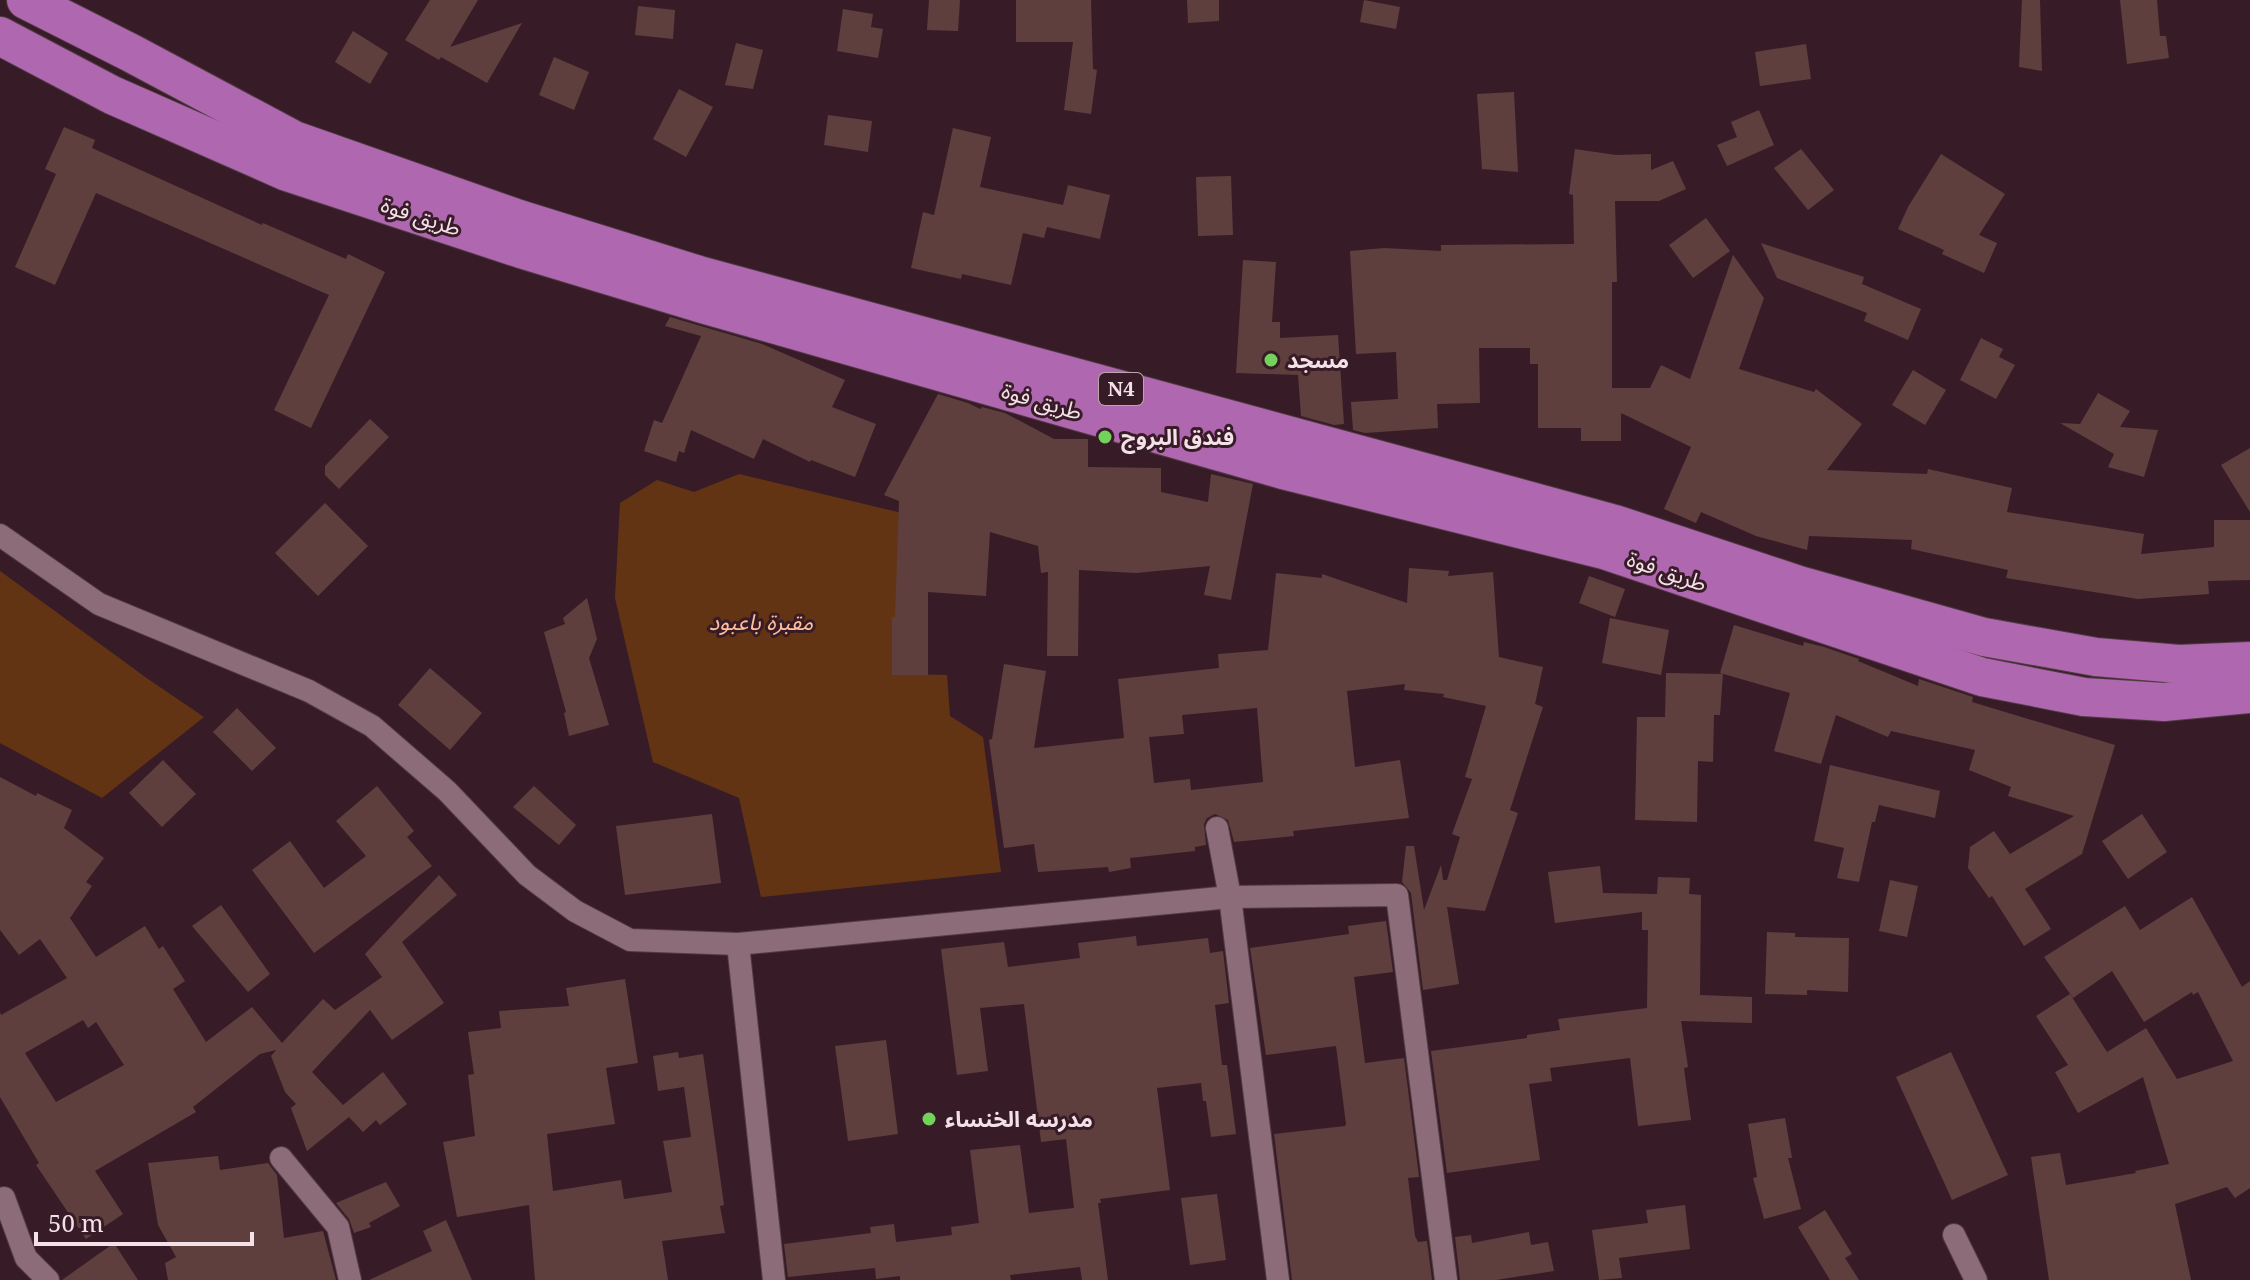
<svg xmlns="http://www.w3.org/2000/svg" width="2250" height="1280" font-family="'Noto Serif','Noto Sans Arabic',serif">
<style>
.green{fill:#623414}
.building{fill:#5f3f3d;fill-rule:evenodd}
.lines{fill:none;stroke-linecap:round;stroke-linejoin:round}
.minor-casing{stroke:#513b44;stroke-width:24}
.trunk-casing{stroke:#513b44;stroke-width:40}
.minor{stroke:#8c6c78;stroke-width:22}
.trunk{stroke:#af67b0;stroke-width:38}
.poi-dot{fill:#73d25c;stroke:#371c28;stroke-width:3}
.labels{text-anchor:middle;stroke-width:6;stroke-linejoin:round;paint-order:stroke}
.shield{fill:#371c28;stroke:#bba6ae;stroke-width:2}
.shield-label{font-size:20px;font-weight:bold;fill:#f4e1e7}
.street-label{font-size:22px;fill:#f4e1e7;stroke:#371c28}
.poi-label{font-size:22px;font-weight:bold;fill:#f4e1e7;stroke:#371c28;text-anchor:start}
.park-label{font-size:22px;font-style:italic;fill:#ffbf99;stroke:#371c28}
</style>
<rect width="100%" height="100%" fill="#371c28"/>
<g class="green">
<path d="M739 474 906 514 896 674 947 675 950 716 983 737 1001 872 761 897 739 798 653 762 615 598 620 503 657 480 694 492Z"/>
<path d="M0 571 148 679 204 717 102 798 0 743Z"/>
</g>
<g class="building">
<path d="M430 0H478L450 47 522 23 487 83 441 57 439 60 405 40Z"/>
<path d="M929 0H960L958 31 927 30Z"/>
<path d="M1016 0H1091L1093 69 1097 70 1091 114 1064 110 1073 42H1016Z"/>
<path d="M1187 0H1219V21L1188 23Z"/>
<path d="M1364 0 1400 7 1396 29 1360 22Z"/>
<path d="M2022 0H2040L2042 71 2019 67Z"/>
<path d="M2120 0H2157L2160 36H2166L2169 58 2127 64Z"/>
<path d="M638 6 675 10 673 39 635 35Z"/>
<path d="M843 9 873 14 871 27 883 29 878 58 837 51Z"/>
<path d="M353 31 388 53 370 84 335 62Z"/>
<path d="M736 43 763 50 753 89 725 85Z"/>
<path d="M1806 44 1811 79 1760 86 1755 52Z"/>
<path d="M554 57 589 72 574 110 539 95Z"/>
<path d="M679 89 713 107 686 157 653 139Z"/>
<path d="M1514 92 1518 172 1482 169 1477 94Z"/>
<path d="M1759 110 1774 145 1727 166 1717 145 1737 137 1731 122Z"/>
<path d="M828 115 872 121 868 152 824 145Z"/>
<path d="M64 127 95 140 92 148 262 225 263 223 346 259 348 254 385 272 311 428 274 410 329 295 96 193 55 285 15 267 56 174 45 169Z"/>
<path d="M953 128 991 137 980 187 1063 205 1068 185 1110 195 1100 239 1047 227 1044 238 1023 233 1011 285 962 274 961 279 911 268 923 212 934 215Z"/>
<path d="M1575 149 1616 155 1651 154V170L1673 161 1686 189 1659 201H1615L1617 282H1612V388H1650L1661 365 1690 379 1733 255 1764 298 1739 369 1814 392 1816 389 1862 424 1827 470 1927 474 1928 469 2012 488 2007 512 2144 534 2141 554 2214 547V520H2250V580L2208 581 2209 594 2138 599 2006 578 2008 570 1911 549 1912 540 1809 536 1807 550 1756 536 1701 512 1696 523 1664 509 1691 447 1621 413V441H1581V428H1538V364H1530V348H1479L1480 403 1437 404 1438 428 1365 433 1353 430 1351 402 1398 399 1396 352 1356 354 1350 251 1384 248 1441 251V245L1574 244 1573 195 1569 194Z"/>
<path d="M1801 149 1834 190 1808 210 1774 168Z"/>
<path d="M1941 154 2005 194 1979 235 1997 243 1984 273 1942 254 1944 250 1898 229 1908 207Z"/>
<path d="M1231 176 1233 235 1198 236 1196 177Z"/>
<path d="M1706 218 1730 251 1693 278 1669 245Z"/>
<path d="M1761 243 1864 277 1862 284 1921 309 1908 340 1864 321 1867 313 1777 278Z"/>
<path d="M1243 260 1276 262 1272 322H1280V338L1338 335 1344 424 1334 425 1301 416 1298 375 1236 373Z"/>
<path d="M670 317 762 344 845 380 832 407 876 424 855 477 811 460 810 462 763 439 754 459 691 430 684 453 679 451 676 462 644 451 654 420 662 423 701 336 665 326Z"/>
<path d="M1981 338 2003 349 1999 357 2015 365 1996 399 1960 380Z"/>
<path d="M1913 370 1946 390 1925 425 1892 405Z"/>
<path d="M2098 393 2130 411 2120 427 2158 430 2144 477 2108 467 2114 454 2060 423 2080 424Z"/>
<path d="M938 394 968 403 980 409 982 407 1005 413 1054 439H1088V467L1161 468V492L1208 502 1211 474 1253 484 1231 600 1204 595 1210 566 1136 573 1079 570 1078 656H1047L1048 572 1041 573 1038 546 990 532 986 596 928 592V675H892V617H895L899 501 884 495Z"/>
<path d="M370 419 389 437 339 489 325 475V466Z"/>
<path d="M2250 448V512L2221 465Z"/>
<path d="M325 503 368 546 318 596 275 553Z"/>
<path d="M1409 568 1449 571 1448 576 1493 572 1499 657 1543 667 1535 704 1543 707 1510 810 1518 813 1485 911 1447 907 1459 984 1423 990 1411 893 1402 882 1406 846H1414L1424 910 1441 865 1443 880H1447L1460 837 1452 834 1472 779 1465 777 1486 706 1443 697 1444 694 1404 690 1405 684 1347 691 1355 767 1400 760 1409 818 1293 831 1294 836 1234 842 1228 820 1215 814 1207 818 1204 824 1206 845 1195 847V851L1130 858 1131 868 1109 872 1108 867 1038 872 1034 844 1004 848 989 740 992 739 1004 664 1046 671 1034 748 1124 738 1118 679 1219 668 1218 654 1268 650 1276 573 1322 578V574L1407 603ZM1257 708 1263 782 1191 790 1190 779 1154 783 1149 737 1184 734 1182 715Z"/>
<path d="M1589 576 1625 589 1615 617 1579 603Z"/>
<path d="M587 598 597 639 589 658 609 725 569 736 564 713 566 712 544 632 565 624 563 618Z"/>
<path d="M1610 618 1669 630 1661 675 1602 663Z"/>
<path d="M1734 625 1803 646 1804 642 1824 647 1859 659 1858 661 1918 686 1919 679 1973 697 1972 702 2115 745 2082 854 2025 889 2051 929 2024 946 1992 896 1989 898 1968 868 1970 847 1994 831 2010 854 2074 816 2008 796 2011 787 1969 770 1975 750 1891 731 1888 737 1836 715 1821 764 1774 751 1790 693 1720 673Z"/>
<path d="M430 668 482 713 450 750 398 705Z"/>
<path d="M1666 673 1723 674 1720 715H1714L1713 762 1698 761 1697 822 1635 820 1637 717H1665Z"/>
<path d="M237 708 276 748 252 771 213 732Z"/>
<path d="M163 760 196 794 162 827 129 793Z"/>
<path d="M1830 765 1940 791 1935 818 1879 805 1875 822H1872L1859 882 1837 878 1844 848 1814 841Z"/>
<path d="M0 777 36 796 37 793 72 810 64 828 104 858 86 882 92 886 70 918 96 957 145 926 159 949 163 946 185 981 173 989 206 1042 252 1007 282 1043 323 999 335 1010 382 977 365 954 439 875 457 895 402 942 444 1003 392 1040 370 1010 312 1072 343 1105 383 1072 407 1104 380 1125 376 1120 363 1132 349 1117 307 1151 291 1108 296 1104 285 1092 271 1056 276 1050 260 1054 193 1107 196 1112 95 1171 123 1214 86 1239 36 1165 39 1163 0 1097V1012L1 1015 67 978 40 939 19 955 0 930ZM83 1020 88 1028 96 1022 124 1065 56 1102 25 1053Z"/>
<path d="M377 786 414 831 407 837 432 866 314 953 252 870 290 841 324 888 366 856 336 821Z"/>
<path d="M534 786 576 825 559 845 513 807Z"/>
<path d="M712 814 721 883 625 895 616 826Z"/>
<path d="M2142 814 2167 852 2128 879 2102 841Z"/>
<path d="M1600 866 1603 893 1657 894 1658 877 1690 878 1689 894 1701 895 1700 995 1752 997V1023L1681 1021 1688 1067 1684 1068 1691 1120 1638 1126 1630 1058 1550 1068 1552 1081 1529 1084 1540 1160 1447 1173 1431 1051 1527 1038V1035L1560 1030 1558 1019 1647 1008 1648 930H1642V912L1555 923 1548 872Z"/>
<path d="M1890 880 1918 886 1907 937 1879 931Z"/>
<path d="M2192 897 2242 987 2250 981V1188L2235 1198 2227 1187 2175 1204 2191 1280H2049L2031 1157 2060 1153 2066 1185 2136 1173 2135 1171 2169 1164 2143 1077 2078 1113 2055 1072 2068 1065 2036 1016 2070 994 2107 1052 2146 1028 2177 1079 2233 1061 2198 992 2193 995 2192 992 2144 1022 2112 971 2073 998 2044 957 2125 906 2140 930Z"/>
<path d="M221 905 270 974 248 992 192 926Z"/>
<path d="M1386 921 1393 972 1354 977 1365 1063 1404 1058 1419 1177 1408 1178 1415 1236 1418 1242 1427 1241 1432 1280H1292L1274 1134 1345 1126 1346 1124 1336 1046 1266 1055 1250 948 1349 934 1348 926Z"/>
<path d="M1767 932 1795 933V937L1849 938 1848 992 1807 990V995L1765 994Z"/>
<path d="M1136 936 1137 946 1208 938 1210 953 1223 951 1229 1003 1215 1005 1222 1065H1227L1236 1134 1211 1137 1206 1101H1203L1201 1083 1157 1088 1170 1190 1100 1199 1101 1203H1098L1108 1280H1082L1080 1267 1010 1275 1011 1280H900V1276L876 1279 875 1268 788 1277 784 1244 871 1233 870 1227 894 1224 896 1242 952 1235 951 1227 979 1223 970 1150 1020 1145 1029 1213 1074 1208 1066 1139 1041 1142 1024 1004 980 1008 988 1071 957 1075 941 949 1004 942 1008 967 1080 958 1078 943Z"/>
<path d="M625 979 638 1063 606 1068 615 1124 547 1134 553 1191 621 1180 624 1199 672 1192 663 1141 691 1137 684 1087 658 1091 653 1056 678 1052 679 1058 703 1054 724 1205 720 1206 725 1233 662 1241 668 1280H535L529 1205 457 1217 443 1142 475 1136 468 1075 474 1074 468 1032 501 1028 499 1011 569 1006 566 988Z"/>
<path d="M886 1040 898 1134 848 1141 835 1046Z"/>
<path d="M1951 1052 2008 1175 1952 1200 1896 1077Z"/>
<path d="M1785 1118 1792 1158H1788L1801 1209 1764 1219 1753 1178 1757 1177 1748 1124Z"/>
<path d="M218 1156 220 1170 268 1163 277 1175 284 1238 323 1231 336 1280H168L165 1263 176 1257 158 1225 148 1163Z"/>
<path d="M386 1182 400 1206 369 1223 371 1227 354 1233 349 1219 336 1203Z"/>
<path d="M1217 1194 1226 1260 1190 1265 1181 1198Z"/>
<path d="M1685 1205 1690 1249 1619 1258 1622 1278 1599 1280 1592 1230 1648 1223 1646 1210Z"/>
<path d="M1825 1210 1852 1254 1845 1258 1859 1280H1830L1798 1227Z"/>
<path d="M446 1220 472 1280H369L432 1251 423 1231Z"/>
<path d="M1529 1232 1531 1245 1548 1242 1554 1271 1496 1280H1460L1455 1237 1471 1235 1472 1243Z"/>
<path d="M114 1243 138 1280H62Z"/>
</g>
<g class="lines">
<defs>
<g id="minor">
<path d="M0 535 99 604 309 691 372 726 447 791 527 875 575 911 630 940 738 944 1230 897 1397 895 1446 1280"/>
<path d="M1217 828 1230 897 1278 1280"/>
<path d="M738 944 774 1280"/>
<path d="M281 1158 338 1227 350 1280"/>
<path d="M4 1198 26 1258 48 1280"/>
<path d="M1954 1235 1976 1280"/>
</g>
<g id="trunk">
<path d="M26 0 131 53 294 140 519 219 699 275 1615 524 1799 585 1984 637 2096 657 2179 664 2250 661"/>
<path d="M0 36 112 95 287 172 521 249 706 305 1283 470 1604 550 1982 677 2084 697 2164 702 2250 694"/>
</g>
</defs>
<use href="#minor" class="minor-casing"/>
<use href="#trunk" class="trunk-casing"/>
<use href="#minor" class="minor"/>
<use href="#trunk" class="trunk"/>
</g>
<g class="poi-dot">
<circle cx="1271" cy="360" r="8"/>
<circle cx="1105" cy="437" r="8"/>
<circle cx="929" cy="1119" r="8"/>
</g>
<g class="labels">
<rect class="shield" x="1099" y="373" width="44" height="32" rx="6"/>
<g class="shield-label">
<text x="1121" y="396">N4</text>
</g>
<g class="street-label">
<text transform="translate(421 216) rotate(18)" y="8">طريق فوة</text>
<text transform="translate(1042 401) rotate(16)" y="8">طريق فوة</text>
<text transform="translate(1667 571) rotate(19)" y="8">طريق فوة</text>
</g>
<g class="poi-label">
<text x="1287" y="368">مسجد</text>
<text x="1121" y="445">فندق البروج</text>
<text x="945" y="1127">مدرسه الخنساء</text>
</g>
<g class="park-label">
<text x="761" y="630">مقبرة باعبود</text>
</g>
</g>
<path d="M36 1232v12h216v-12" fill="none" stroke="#f4e1e7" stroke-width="4"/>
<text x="48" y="1232" font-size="24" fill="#f4e1e7" stroke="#371c28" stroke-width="6" paint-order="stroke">50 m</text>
</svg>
